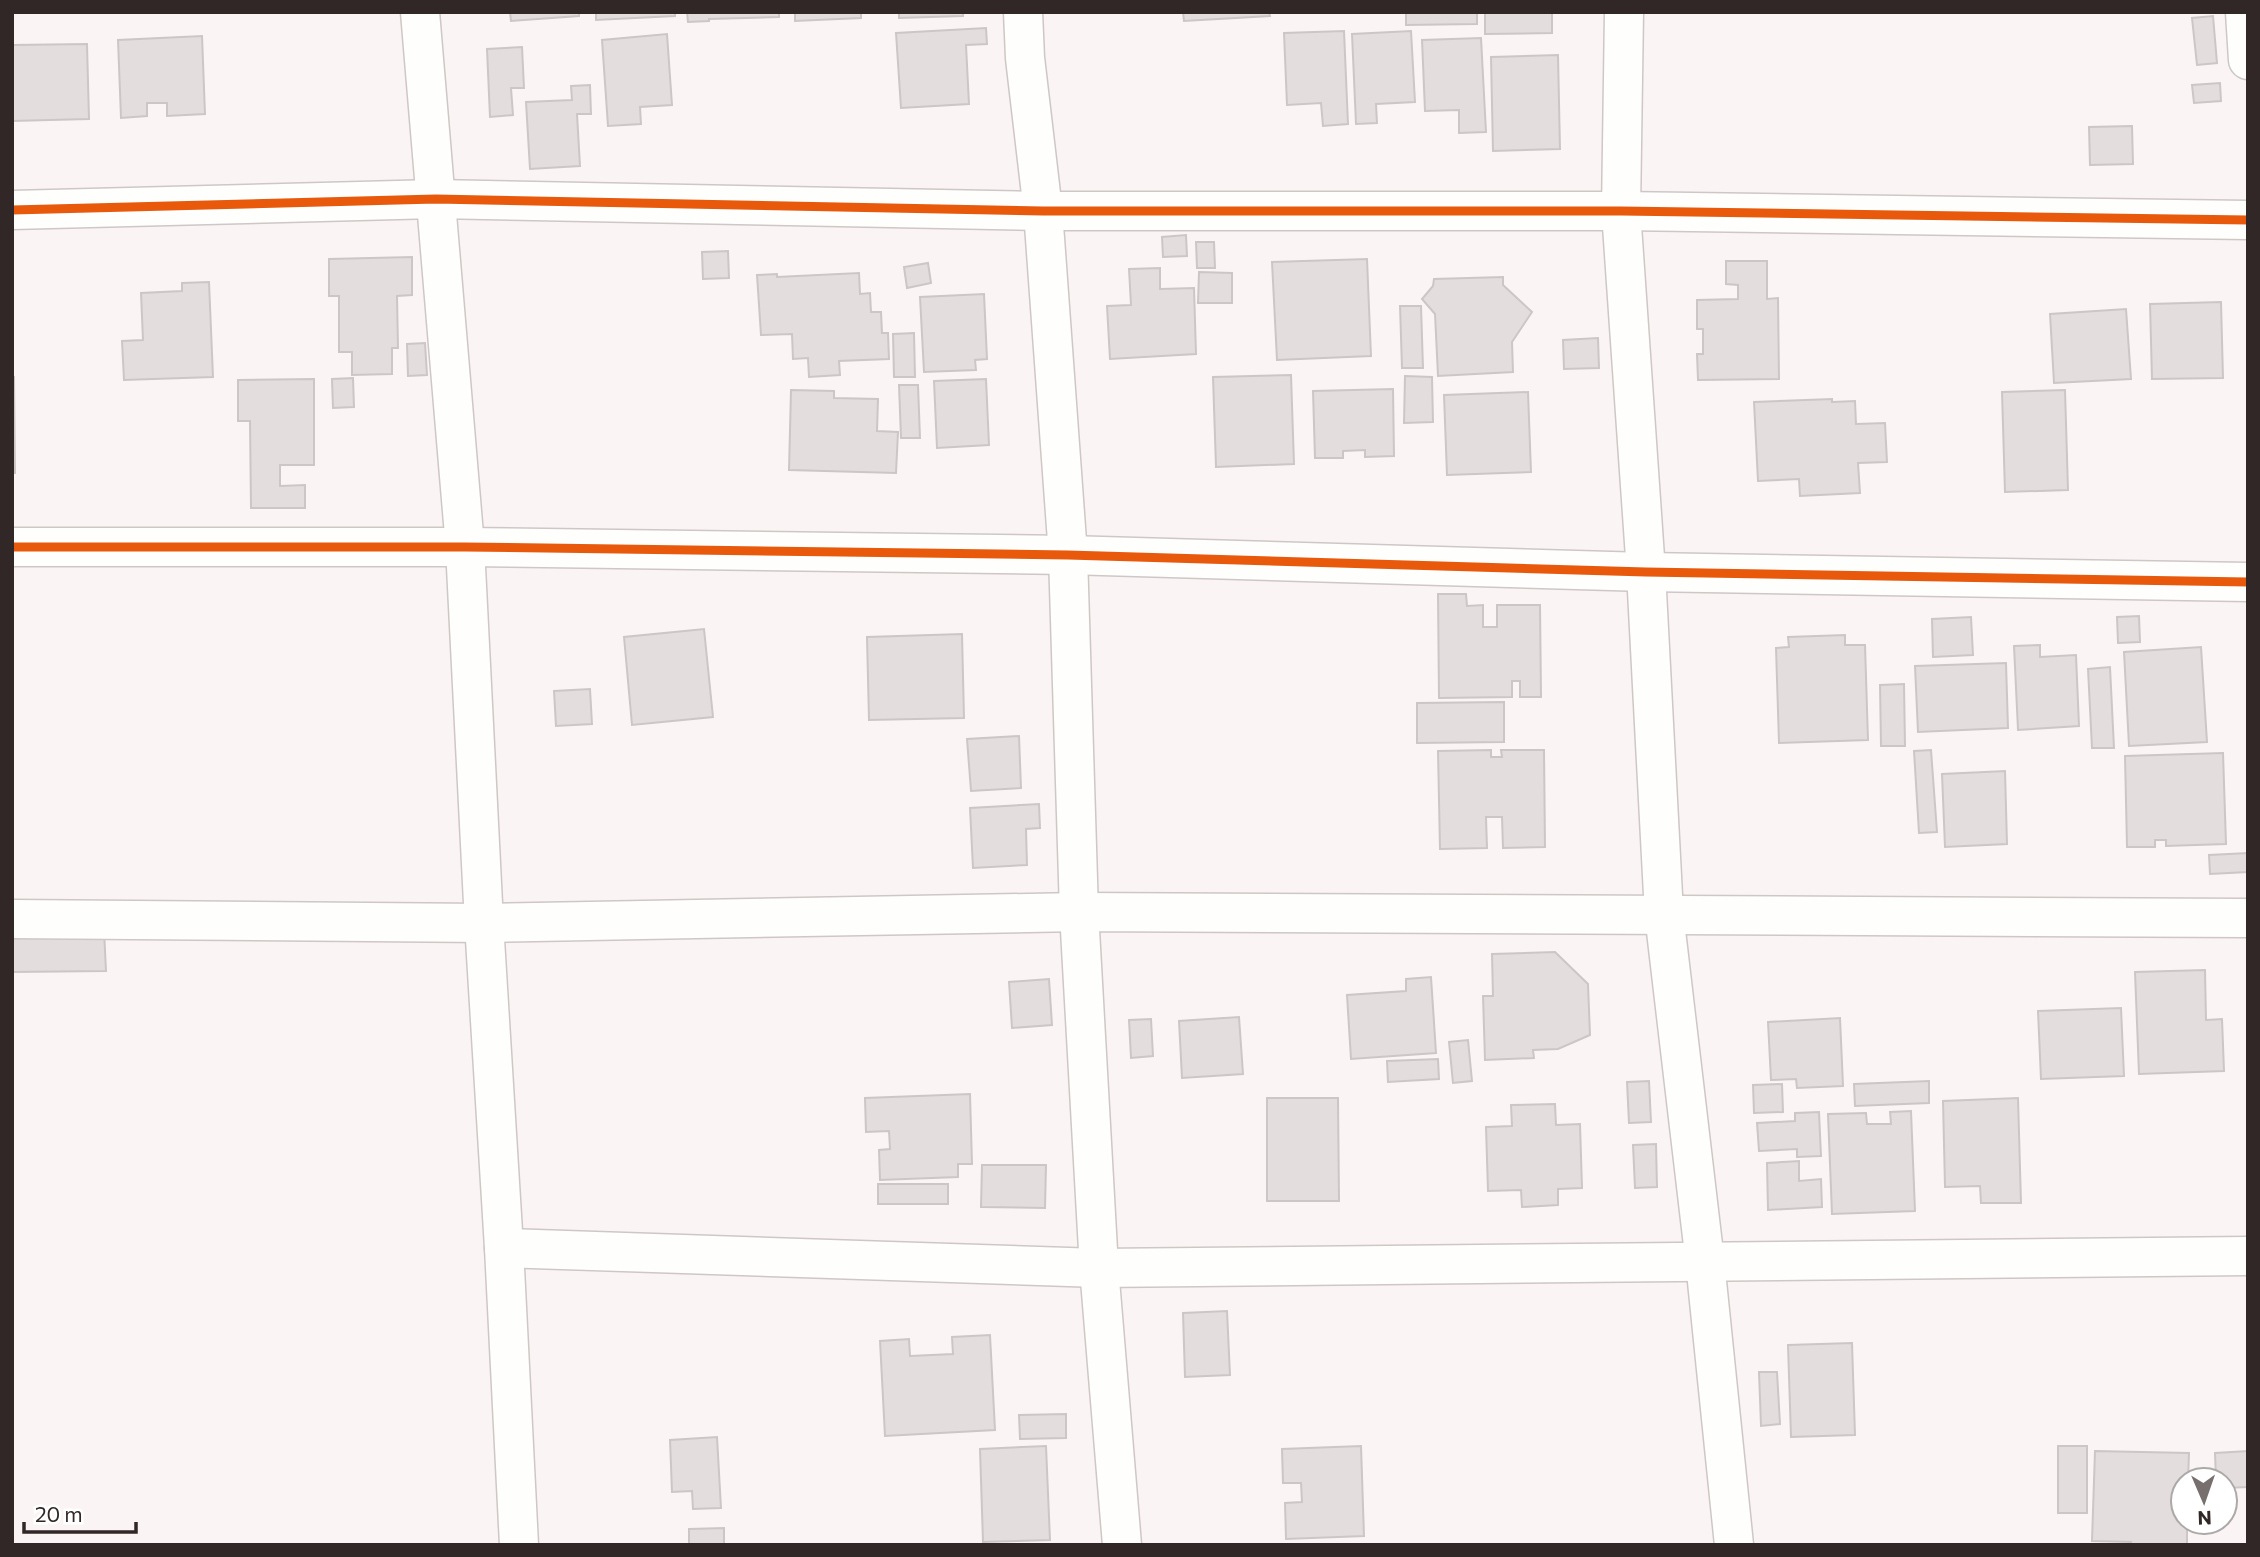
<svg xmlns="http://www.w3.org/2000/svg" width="2260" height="1557" font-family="Commissioner,sans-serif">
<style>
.building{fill:#e4dddd;stroke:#cdc6c6;stroke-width:2}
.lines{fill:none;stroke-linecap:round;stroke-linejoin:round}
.minor-casing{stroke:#cec7c6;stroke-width:41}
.minor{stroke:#fefefd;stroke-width:38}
.cycleway-casing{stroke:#fff;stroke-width:13}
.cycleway{stroke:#e8590c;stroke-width:9}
</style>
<rect width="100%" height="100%" fill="#faf5f4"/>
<g class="building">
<path d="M510 12H579V16L511 21Z"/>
<path d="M596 12H675V16L596 20Z"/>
<path d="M687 12H779V17L709 19V21L688 22Z"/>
<path d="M795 12H861V18L795 21Z"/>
<path d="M899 12H963V16L899 18Z"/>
<path d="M1183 12H1269L1270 16 1184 21Z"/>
<path d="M1406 12H1477V24L1406 25Z"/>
<path d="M1485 12H1552V33L1485 34Z"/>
<path d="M2213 16 2217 63 2197 65 2192 18Z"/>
<path d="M986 28 987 44 966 45 969 104 901 108 896 33Z"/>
<path d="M1344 31 1348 124 1323 126 1321 103 1287 105 1284 33Z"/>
<path d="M1411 31 1415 102 1376 104 1377 123 1356 124 1352 34Z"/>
<path d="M667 34 672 105 640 107 641 124 608 126 602 40Z"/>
<path d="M202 36 205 114 167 116V103H147V116L121 118 118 40Z"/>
<path d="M1481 38 1486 132 1459 133V110L1425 111 1422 40Z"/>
<path d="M87 44 89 119 12 121V45Z"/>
<path d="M522 47 524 88H511L513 115 490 117 487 49Z"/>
<path d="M1558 55 1560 149 1493 151 1491 57Z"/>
<path d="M2220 83 2221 101 2194 103 2192 85Z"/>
<path d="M590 85 591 114H577L580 166 530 169 526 102 572 100 571 86Z"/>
<path d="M2132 126 2133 164 2090 165 2089 127Z"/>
<path d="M1186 235 1187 256 1163 257 1162 237Z"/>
<path d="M1196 242H1214L1215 268H1197Z"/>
<path d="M728 251 729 278 703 279 702 252Z"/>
<path d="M412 257V295L397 296 398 348H392V374L352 375V352H339V296H329V259Z"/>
<path d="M1367 259 1371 356 1277 360 1272 262Z"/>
<path d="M1726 261H1767V299L1778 298 1779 379 1698 380 1697 354H1703V329H1697V300L1738 299V285L1726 284Z"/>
<path d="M928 263 931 283 907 288 904 267Z"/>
<path d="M1160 268V289L1194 288 1196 354 1110 359 1107 306 1131 305 1129 269Z"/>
<path d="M1199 272 1232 273V303H1198Z"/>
<path d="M859 273 860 294 870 293 871 312H881L882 333H888L889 359 839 361 840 375 809 377 808 358 793 359 792 334 761 335 757 275 777 274V277Z"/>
<path d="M1503 277V285L1532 312 1512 342 1513 372 1438 376 1435 314 1422 299 1433 286 1434 279Z"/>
<path d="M209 282 213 377 124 380 122 341 143 340 141 293 182 291V283Z"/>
<path d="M984 294 987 359 975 360 976 370 924 372 920 297Z"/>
<path d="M2221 302 2223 378 2152 379 2150 304Z"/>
<path d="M1400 306H1421L1423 368H1402Z"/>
<path d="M2126 309 2131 379 2054 383 2050 314Z"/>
<path d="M914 333 915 377H894L893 334Z"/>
<path d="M1598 338 1599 368 1564 369 1563 340Z"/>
<path d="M425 343 427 375 408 376 407 344Z"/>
<path d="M1291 375 1294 464 1216 467 1213 377Z"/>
<path d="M1405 376 1432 377 1433 422 1404 423Z"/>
<path d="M12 377H14L15 473H12Z"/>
<path d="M353 378 354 407 333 408 332 379Z"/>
<path d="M314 379V465H280V486L305 485V508H251L250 421H238V380Z"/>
<path d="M986 379 989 445 937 448 934 381Z"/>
<path d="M899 385H918L920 438H901Z"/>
<path d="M1393 389 1394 456 1365 457V450L1343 451V458H1315L1313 391Z"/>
<path d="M791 390 834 391V398L878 399 877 431 898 432 896 473 789 470Z"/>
<path d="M2065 390 2068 490 2005 492 2002 392Z"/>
<path d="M1528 392 1531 472 1447 475 1444 395Z"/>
<path d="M1832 399V402L1855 401 1856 424 1885 423 1887 462 1858 463 1860 493 1800 496 1799 479 1758 481 1754 402Z"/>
<path d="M1438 594H1466L1467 606 1483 605V627H1497V605H1540L1541 697H1520V681H1512V697L1439 698Z"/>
<path d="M2139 616 2140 642 2118 643 2117 617Z"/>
<path d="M1971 617 1973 655 1933 657 1932 619Z"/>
<path d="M704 629 713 717 632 725 624 637Z"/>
<path d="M962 634 964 718 869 720 867 637Z"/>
<path d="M1845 635V645H1865L1868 740 1779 743 1776 648 1789 647 1788 637Z"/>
<path d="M2040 645V657L2076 655 2079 726 2018 730 2014 646Z"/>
<path d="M2201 647 2207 742 2129 746 2124 652Z"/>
<path d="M2006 663 2008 728 1918 732 1915 666Z"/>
<path d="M2110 667 2114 748H2092L2088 669Z"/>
<path d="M1904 684 1905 746H1881L1880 685Z"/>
<path d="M590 689 592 724 556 726 554 691Z"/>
<path d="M1504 702V742L1417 743V703Z"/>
<path d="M1019 736 1021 788 971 791 967 739Z"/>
<path d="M1491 750V757H1502L1501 750H1544L1545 847 1503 848 1502 817H1486L1487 848 1440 849 1438 751Z"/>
<path d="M1931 750 1937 832 1919 833 1914 751Z"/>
<path d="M2223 753 2226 844 2166 846V840H2155V847H2127L2125 756Z"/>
<path d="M2005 771 2007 844 1945 847 1942 774Z"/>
<path d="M1039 804 1040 828 1026 829 1027 865 973 868 970 808Z"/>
<path d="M2248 853V872L2210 874 2209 855Z"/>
<path d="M12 929 104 930 106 971 12 972Z"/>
<path d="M1555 952 1588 984 1590 1035 1558 1049 1533 1050 1534 1058 1485 1060 1483 996H1493L1492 954Z"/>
<path d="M2205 970 2206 1020 2222 1019 2224 1071 2139 1074 2135 972Z"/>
<path d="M1431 977 1436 1053 1351 1059 1347 995 1406 991V979Z"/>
<path d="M1049 979 1052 1025 1012 1028 1009 982Z"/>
<path d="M2121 1008 2124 1076 2041 1079 2038 1011Z"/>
<path d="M1239 1017 1243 1074 1182 1078 1179 1021Z"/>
<path d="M1840 1018 1843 1086 1797 1088 1796 1079 1771 1080 1768 1022Z"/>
<path d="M1151 1019 1153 1056 1131 1058 1129 1020Z"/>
<path d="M1468 1040 1472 1081 1453 1083 1449 1042Z"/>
<path d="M1438 1059 1439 1079 1388 1082 1387 1061Z"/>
<path d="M1649 1081 1651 1122 1629 1123 1627 1082Z"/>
<path d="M1929 1081V1103L1855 1106 1854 1084Z"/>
<path d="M1782 1084 1783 1112 1754 1113 1753 1085Z"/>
<path d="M970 1094 972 1164H958V1177L880 1180 879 1150 890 1149 889 1131 866 1132 865 1098Z"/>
<path d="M1267 1098H1338L1339 1201H1267Z"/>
<path d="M2018 1098 2021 1203H1981L1980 1186 1945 1187 1943 1101Z"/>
<path d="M1555 1104 1556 1125 1580 1124 1582 1188 1558 1189V1205L1522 1207 1521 1190 1488 1191 1486 1127 1512 1126 1511 1105Z"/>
<path d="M1911 1111 1915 1211 1832 1214 1828 1114 1866 1113 1867 1124H1891L1890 1112Z"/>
<path d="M1819 1112 1821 1156 1797 1157V1149L1759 1151 1757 1123 1795 1121V1113Z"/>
<path d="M1656 1144 1657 1187 1635 1188 1633 1145Z"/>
<path d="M1799 1161V1181L1821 1179 1822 1207 1768 1210 1767 1163Z"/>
<path d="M982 1165H1046L1045 1208 981 1207Z"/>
<rect x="878" y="1184" width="70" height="20"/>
<path d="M1227 1311 1230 1375 1185 1377 1183 1313Z"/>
<path d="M990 1335 995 1430 885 1436 880 1341 909 1339 910 1356 953 1354 952 1337Z"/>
<path d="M1852 1343 1855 1435 1791 1437 1788 1345Z"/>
<path d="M1759 1372H1777L1780 1424 1761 1426Z"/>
<path d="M1066 1414V1438L1020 1439 1019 1415Z"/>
<path d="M717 1437 721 1508 693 1509 692 1491 672 1492 670 1440Z"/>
<path d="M1046 1446 1050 1540 983 1542 980 1449Z"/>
<path d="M1361 1446 1364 1536 1286 1539 1285 1503 1302 1502 1301 1483H1283L1282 1449Z"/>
<rect x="2058" y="1446" width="29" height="67"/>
<path d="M2095 1451 2189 1453 2188 1480H2183V1522H2187V1545H2130L2131 1542 2092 1541Z"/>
<path d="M2248 1451V1487L2225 1488V1480H2216L2215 1453Z"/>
<path d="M724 1528V1545H689V1529Z"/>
</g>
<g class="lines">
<defs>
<g id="minor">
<path d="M420 12 465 547 484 923 504 1248 519 1545"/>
<path d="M1023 12 1025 58 1043 211 1068 555 1079 912 1099 1268 1122 1545"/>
<path d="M1624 12 1621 211 1646 572 1664 914 1705 1262 1734 1545"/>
<path d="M2245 12 2248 60"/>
<path d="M12 210 436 199 1043 211H1621L2248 220"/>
<path d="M12 547H465L1068 555 1646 572 2248 582"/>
<path d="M12 919 484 923 1079 912 2248 918"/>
<path d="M504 1248 1099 1268 2248 1256"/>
</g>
</defs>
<use href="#minor" class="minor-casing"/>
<use href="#minor" class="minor"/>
<defs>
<g id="cycleway">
<path d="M12 210 436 199 1043 211H1621L2248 220"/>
<path d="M12 547H465L1068 555 1646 572 2248 582"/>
</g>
</defs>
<use href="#cycleway" class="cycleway-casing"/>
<use href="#cycleway" class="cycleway"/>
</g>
<rect width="2260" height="1557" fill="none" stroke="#302726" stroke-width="28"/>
<g transform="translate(2204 1501) rotate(178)"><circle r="33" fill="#ffffff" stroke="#aca9a8" stroke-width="2"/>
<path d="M0-5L12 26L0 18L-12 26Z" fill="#776f6e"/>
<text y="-10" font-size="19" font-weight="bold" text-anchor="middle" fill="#302726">N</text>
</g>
<path d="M24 1522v10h112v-10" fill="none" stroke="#302726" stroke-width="3.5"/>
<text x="35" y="1522" font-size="21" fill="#302726" stroke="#ffffff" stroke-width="5" paint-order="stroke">20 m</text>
</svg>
